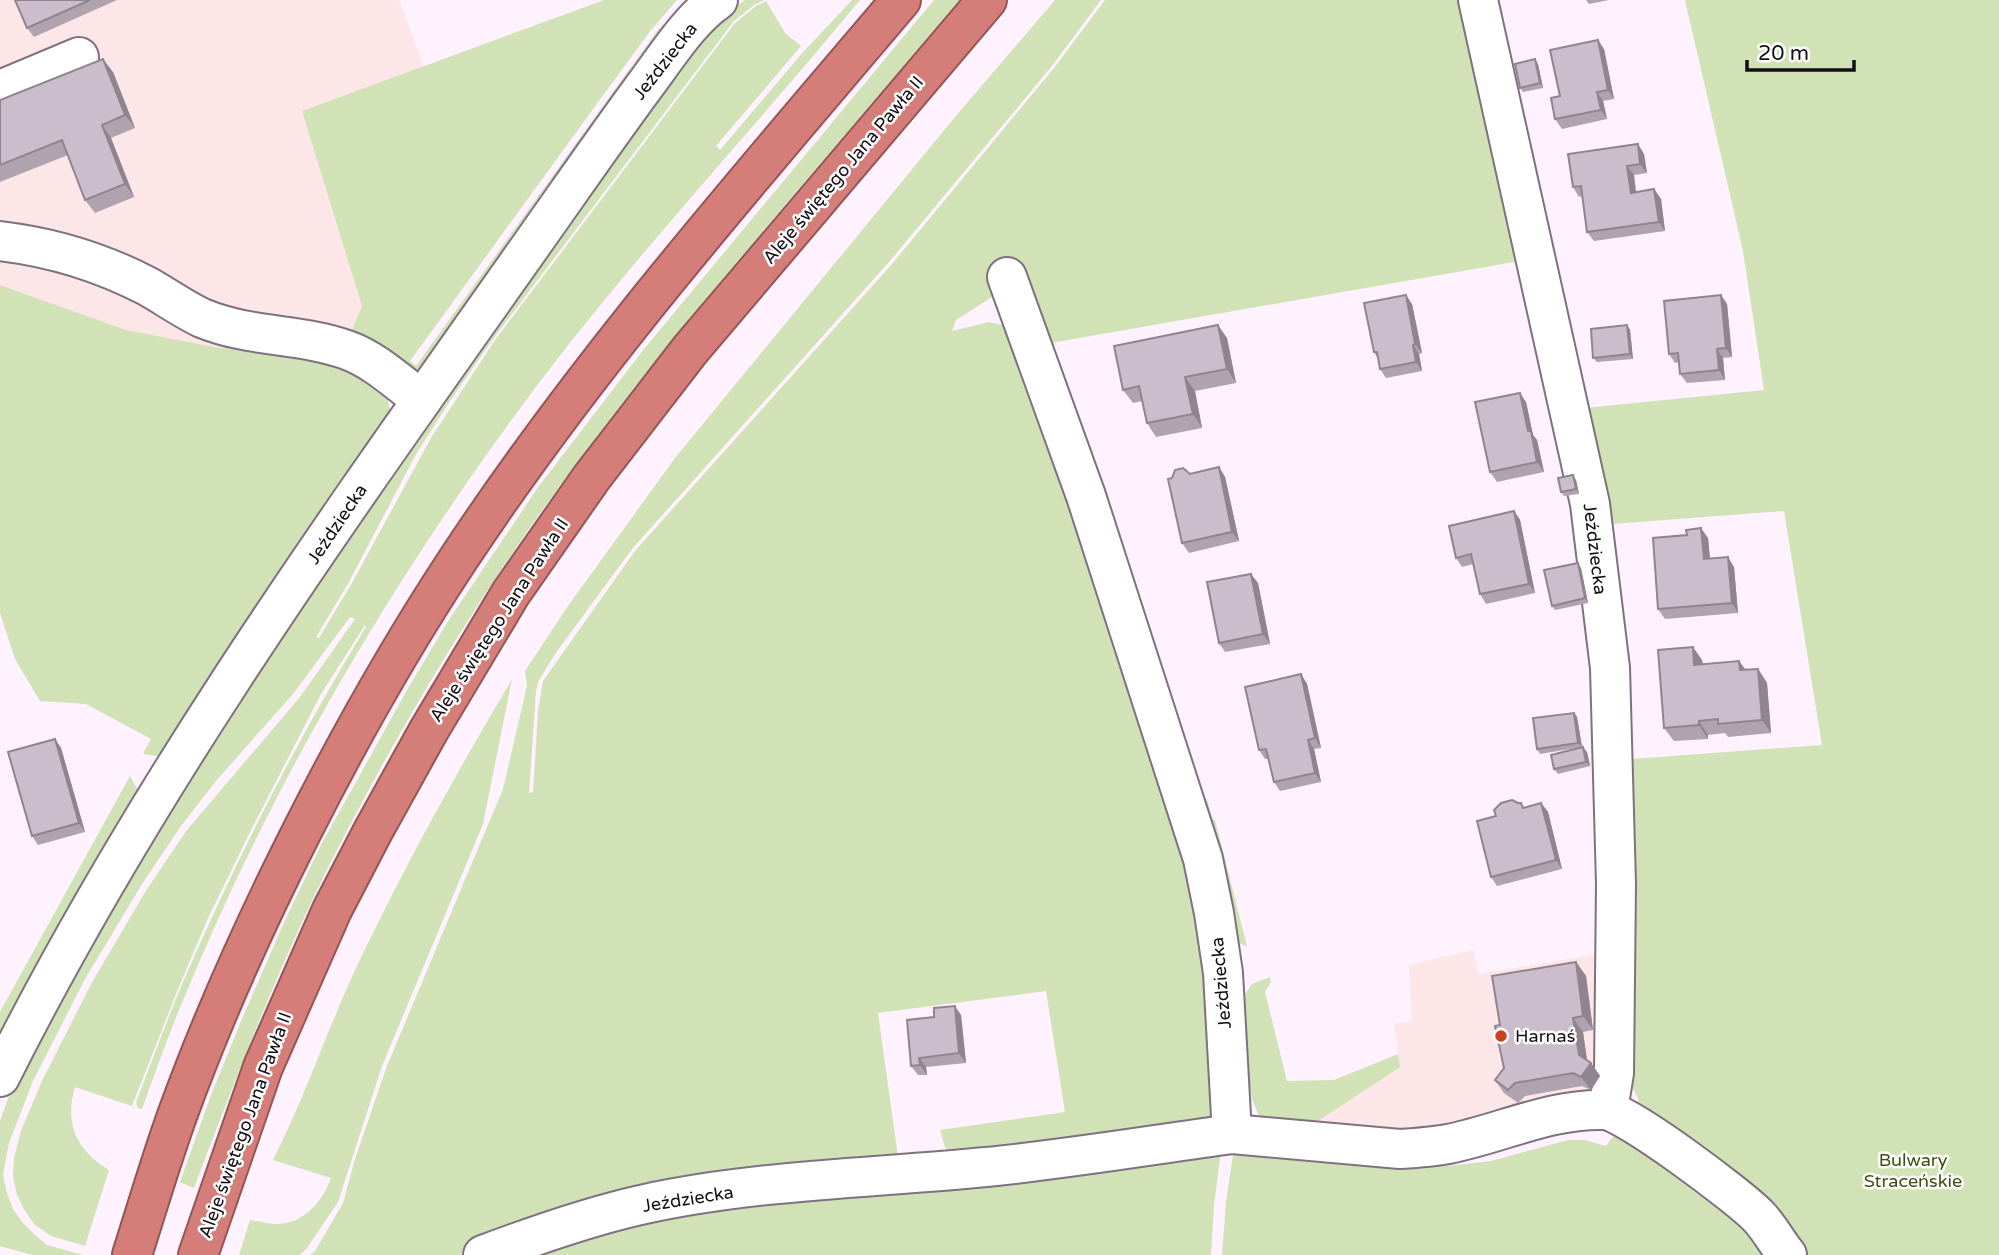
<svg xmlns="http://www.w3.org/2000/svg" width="1999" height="1255" font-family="'Varela Round',sans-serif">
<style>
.commercial{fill:#fce6e7}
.green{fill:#d1e2b6}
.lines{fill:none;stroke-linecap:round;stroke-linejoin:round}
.minor-casing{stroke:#7f7180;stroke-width:42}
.highway-casing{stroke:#925656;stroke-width:42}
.minor{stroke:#fff;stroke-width:38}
.highway{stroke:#d57d79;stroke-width:38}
.wall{fill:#afa3b0}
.shaded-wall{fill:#8f8490}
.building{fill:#ccbdcd;stroke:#8f8490;stroke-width:2}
.poi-dot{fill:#cb421e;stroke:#fff;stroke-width:2.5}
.labels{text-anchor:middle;stroke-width:5;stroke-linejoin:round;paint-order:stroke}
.street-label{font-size:18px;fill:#150f15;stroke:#fff}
.poi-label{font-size:18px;fill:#150f15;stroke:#fff;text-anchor:start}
.park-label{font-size:18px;fill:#3d4f10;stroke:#fff}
</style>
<rect width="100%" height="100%" fill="#fef2ff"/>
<g class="commercial">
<path d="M0 0H399L424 67 302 111 362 306 337 365 215 347 126 330 0 285Z"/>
<path d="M1473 950 1479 974 1603 953 1604 1079 1590 1095 1409 1136 1312 1125 1400 1067 1394 1024 1412 1021 1409 965Z"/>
</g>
<g class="green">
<path d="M604 0H677L651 30 604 94 410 361 416 366 657 31 687 0H696L422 368 414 371 349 337 362 306 302 111Z"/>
<path d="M745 0H764L754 5 734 21 493 339 450 401 415 456 349 582 316 637 319 638 352 583 431 438 495 340 735 23 756 6 766 1 785 33 801 46 716 146 720 150 805 50 852 0H860C744 141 617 274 510 422 379 602 266 797 182 1003 167 1038 155 1074 142 1109L138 1108 136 1102C152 1062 166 1022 183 982 236 860 297 740 366 627L365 625 321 694 251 830 209 916 180 984 132 1106 75 1087C64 1125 77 1150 109 1170L85 1246 51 1236 35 1225 25 1211 17 1195 13 1177 14 1158 21 1131 41 1083 91 984 147 889 187 830 300 697 355 619 350 617 293 694 216 781 181 826 142 884 85 979 33 1081 9 1143 3 1175 7 1193 13 1209 22 1222 35 1235 47 1245 83 1255H32L0 1246V1121L14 1082 55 1001 269 642 695 44 727 13Z"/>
<path d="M934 0H959C822 165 677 323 551 498 470 610 399 729 336 852 281 960 237 1074 194 1188L180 1182 211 1095 242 1019 282 927 321 845 407 690 450 618 539 486 644 349Z"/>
<path d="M1055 0H1101L1052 66 889 262 632 549 555 654 538 682 536 692 529 793 533 792 538 711 543 681 635 551 892 264 1054 68 1105 0H1467L1520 261 1045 344 995 295 956 320 952 331 989 322 1016 328 1194 863 1223 1110 1209 1126 956 1158 945 1147 940 1130 1065 1112 1046 991 878 1013 899 1164 520 1233 460 1255H310L315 1251 343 1203 355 1159 387 1066 503 789 527 686 525 671 568 606 675 458 955 117Z"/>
<path d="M1685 0H1999V1255H1222L1226 1201 1234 1149 1447 1166 1491 1161 1568 1140H1585L1606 1146 1639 1100 1629 1082 1632 759 1822 745 1784 511 1612 524 1585 408 1764 390 1743 251Z"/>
<path d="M0 285 126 330 215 347 337 365 372 380 387 396 390 409 375 438 168 753 156 756 143 754 151 739 86 704 40 701 15 659 0 613Z"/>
<path d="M512 679 483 824 382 1066 338 1202 307 1248 300 1255H239L250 1220C258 1221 265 1223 273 1224 302 1226 322 1203 331 1178L273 1160C303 1101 324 1039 351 979 399 876 454 777 512 679Z"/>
<path d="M130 776 140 794 0 1041V1012Z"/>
<path d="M1207 800 1213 820H1215L1247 946 1235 942 1200 807Z"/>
<path d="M1270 977 1271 982 1265 992 1287 1081 1334 1080 1398 1054 1400 1067 1312 1125H1271L1259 1116 1252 1099 1241 1013 1242 999 1252 984Z"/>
<path d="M1221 1151 1214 1205 1211 1255H501L642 1212Z"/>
</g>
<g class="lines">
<defs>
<g id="minor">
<path d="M1478 0 1590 504 1610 668 1616 884 1614 1073 1608 1110"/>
<path d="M0 90 79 57"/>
<path d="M0 241C51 247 101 262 147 286 165 296 183 309 202 318 250 338 300 333 347 350 375 360 399 383 422 400"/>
<path d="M1007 277 1086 496 1203 859 1214 913 1223 973 1232 1134 1400 1149C1416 1148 1432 1147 1448 1144 1500 1134 1550 1108 1605 1110 1625 1111 1740 1197 1758 1216 1769 1227 1777 1243 1787 1255"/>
<path d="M0 1077C149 779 345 509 537 237 573 186 609 134 646 84 667 56 690 19 718 0"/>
<path d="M483 1255C536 1235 590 1216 645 1204 755 1180 874 1178 986 1167 1068 1159 1151 1145 1232 1134"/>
</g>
<g id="highway">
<path d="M132 1255C147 1208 161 1160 178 1113 213 1017 255 924 301 833 348 740 399 649 457 561 588 362 747 182 901 0"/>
<path d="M198 1255 263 1067 332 910 373 831 429 730 511 593 592 477 690 350 987 0"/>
</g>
</defs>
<use href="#minor" class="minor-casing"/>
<use href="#highway" class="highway-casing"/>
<use href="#minor" class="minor"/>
<use href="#highway" class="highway"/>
</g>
<g class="wall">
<path d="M15 0H117L34 37 27 28Z"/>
<path d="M1586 0H1609L1589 4Z"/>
<path d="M1604 49 1614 99 1603 101 1607 119 1562 129 1555 119 1560 96Z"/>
<path d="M1538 64 1543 88 1523 92 1520 88Z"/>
<path d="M113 72 135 128 111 138 134 197 95 213 85 200 68 155 0 182V100Z"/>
<path d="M1644 154 1647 173 1634 175 1636 192 1654 189 1661 199 1665 231 1594 241 1587 232 1582 196 1579 197 1573 187Z"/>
<path d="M1412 304 1422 353 1419 354 1422 371 1386 378 1380 369 1378 359 1374 352Z"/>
<path d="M1727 304 1732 357 1723 358 1725 380 1687 383 1680 374 1679 362 1675 363 1669 354Z"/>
<path d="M1627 325 1630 330 1633 359 1597 362 1593 358Z"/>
<path d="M1227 338 1236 383 1195 391 1202 428 1156 437 1147 423 1142 401 1133 403 1123 390Z"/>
<path d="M1526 402 1533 435 1537 440 1544 472 1497 482 1490 472Z"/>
<path d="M1219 467 1225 477 1239 541 1189 553 1182 543 1190 474Z"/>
<path d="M1576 480 1579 494 1564 496 1561 492Z"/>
<path d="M1514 511 1520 520 1535 593 1486 604 1480 594 1473 564 1462 567 1456 558Z"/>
<path d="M1708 538 1710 559 1734 567 1738 613 1665 619 1658 609Z"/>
<path d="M1581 568 1588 603 1555 610 1552 606Z"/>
<path d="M1258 583 1270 644 1225 652 1219 643Z"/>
<path d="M1702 660 1703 664 1746 670 1758 669 1767 683 1771 733 1728 737 1725 733 1708 735V739L1674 741 1664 728Z"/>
<path d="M1301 674 1307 684 1321 748 1314 749 1321 782 1280 791 1274 782 1268 759H1265L1259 750Z"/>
<path d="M1574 713 1577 717 1582 747 1540 754 1537 749Z"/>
<path d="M55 739 61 748 85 832 38 845 32 836Z"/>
<path d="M1587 752 1590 766 1558 774 1554 769Z"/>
<path d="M1541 803 1548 812 1562 869 1497 886 1491 877 1496 816Z"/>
<path d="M1576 962 1586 976 1593 1030 1583 1032 1587 1060 1591 1063 1600 1076 1591 1090 1582 1086 1525 1096 1518 1103 1504 1093 1495 1080 1504 1068 1500 1025Z"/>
<path d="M961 1015 966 1063 926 1067 927 1075H918L911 1066Z"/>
</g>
<g class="shaded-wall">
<path d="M1598 40 1604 49 1614 99 1608 90Z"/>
<path d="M103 59 113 72 135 128 125 115Z"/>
<path d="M1535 59 1538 64 1543 88 1540 83Z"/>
<path d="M1597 92 1603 101 1607 119 1601 110Z"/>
<path d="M102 125 111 138 134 197 125 184Z"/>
<path d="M1638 144 1644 154 1647 173 1640 164Z"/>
<path d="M1627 166 1634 175 1637 202 1631 193Z"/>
<path d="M1654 189 1661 199 1665 231 1659 222Z"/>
<path d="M1406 295 1412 304 1422 353 1415 344Z"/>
<path d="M1721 295 1727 304 1732 357 1726 348Z"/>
<path d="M1218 325 1227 338 1236 383 1227 369Z"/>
<path d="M1627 325 1630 330 1633 359 1630 354Z"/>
<path d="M1413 345 1419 354 1422 371 1416 362Z"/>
<path d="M1717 349 1723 358 1725 380 1719 370Z"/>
<path d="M1185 377 1195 391 1202 428 1193 414Z"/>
<path d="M1520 393 1526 402 1533 435 1537 440 1544 472 1537 462 1528 431Z"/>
<path d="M1219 467 1225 477 1239 541 1232 532Z"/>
<path d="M1573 475 1576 480 1579 494 1576 489Z"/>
<path d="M1514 511 1520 520 1535 593 1529 584Z"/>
<path d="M1701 528 1708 538 1711 569 1704 559Z"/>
<path d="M1728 557 1734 567 1738 613 1732 603Z"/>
<path d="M1578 563 1581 568 1588 603 1585 598Z"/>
<path d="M1251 574 1258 583 1270 644 1263 634Z"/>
<path d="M1693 647 1702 660 1704 678 1694 665Z"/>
<path d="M1739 661 1749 674 1740 670Z"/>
<path d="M1758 669 1767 683 1771 733 1762 720Z"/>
<path d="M1301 674 1307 684 1321 748 1315 738Z"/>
<path d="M1574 713 1577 717 1582 747 1578 743Z"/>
<path d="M1699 721 1708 735V739L1699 725Z"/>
<path d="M55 739 61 748 85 832 79 823Z"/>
<path d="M1308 740 1314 749 1321 782 1315 773Z"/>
<path d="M1583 747 1587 752 1590 766 1586 762Z"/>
<path d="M1541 803 1548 812 1562 869 1556 860Z"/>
<path d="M1576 962 1586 976 1593 1030 1583 1016Z"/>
<path d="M955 1006 961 1015 966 1063 959 1053Z"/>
<path d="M1573 1018 1583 1032 1588 1067 1591 1063 1600 1076 1591 1090 1581 1077Z"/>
<path d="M919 1058 926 1067 927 1075 920 1065Z"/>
</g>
<g class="building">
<path d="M15 0H90L27 28Z"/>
<path d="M1598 40 1608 90 1597 92 1601 110 1555 119 1551 98 1560 96 1550 50Z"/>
<path d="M103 59 125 115 102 125 125 184 85 200 62 140 0 165V100Z"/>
<path d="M1535 59 1540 83 1520 88 1515 64Z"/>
<path d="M1638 144 1640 164 1627 166 1631 193 1654 189 1659 222 1587 232 1581 186 1573 187 1568 154Z"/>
<path d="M1406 295 1415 344 1413 345 1416 362 1380 369 1377 352H1374L1364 303Z"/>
<path d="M1721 295 1726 348 1717 349 1719 370 1680 374 1678 353 1669 354 1664 301Z"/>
<path d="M1218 325 1227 369 1185 377 1193 414 1147 423 1139 386 1123 390 1114 346Z"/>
<path d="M1627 325 1630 354 1593 358 1591 329Z"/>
<path d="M1520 393 1528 431H1531L1537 462 1490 472 1475 402Z"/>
<path d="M1219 467 1232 532 1182 543 1168 479 1172 478 1175 470 1183 468 1190 474Z"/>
<path d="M1573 475 1576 489 1561 492 1558 478Z"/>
<path d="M1514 511 1529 584 1480 594 1471 554 1456 558 1449 526Z"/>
<path d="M1701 528 1704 559 1728 557 1732 603 1658 609 1653 538 1687 535 1686 530Z"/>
<path d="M1578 563 1585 598 1552 606 1544 570Z"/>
<path d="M1251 574 1263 634 1219 643 1207 582Z"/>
<path d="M1693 647 1694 665 1739 661 1740 670 1758 669 1762 720 1718 724V719L1699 721V725L1664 728 1658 650Z"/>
<path d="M1301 674 1315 738 1308 740 1315 773 1274 782 1266 749 1259 750 1245 687Z"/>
<path d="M1574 713 1578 743 1537 749 1533 718Z"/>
<path d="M55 739 79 823 32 836 8 752Z"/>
<path d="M1583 747 1586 762 1554 769 1551 755Z"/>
<path d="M1512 800 1518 803H1521L1523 808 1541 803 1556 860 1491 877 1477 821 1496 816 1494 810 1501 803Z"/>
<path d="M1576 962 1583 1016 1573 1018 1579 1055 1591 1063 1581 1077 1573 1073 1515 1083 1508 1090 1495 1080 1504 1068 1495 1026 1500 1025 1492 976Z"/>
<path d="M955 1006 959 1053 919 1058 920 1065 911 1066 907 1020 934 1017V1008Z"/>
</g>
<circle class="poi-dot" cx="1501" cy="1036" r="7"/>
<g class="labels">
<g class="street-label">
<text transform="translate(665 61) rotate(-52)" y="6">Jeździecka</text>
<text transform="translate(843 170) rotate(-50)" y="6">Aleje świętego Jana Pawła II</text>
<text transform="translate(337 524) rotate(-56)" y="6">Jeździecka</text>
<text transform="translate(1595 549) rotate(83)" y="6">Jeździecka</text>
<text transform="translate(499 620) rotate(-57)" y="6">Aleje świętego Jana Pawła II</text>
<text transform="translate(1221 983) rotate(-95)" y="6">Jeździecka</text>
<text transform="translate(245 1125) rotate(-70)" y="6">Aleje świętego Jana Pawła II</text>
<text transform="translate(688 1199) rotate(-9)" y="6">Jeździecka</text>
</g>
<g class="poi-label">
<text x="1515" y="1042">Harnaś</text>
</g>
<g class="park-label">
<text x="1913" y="1166">Bulwary<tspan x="1913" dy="21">Straceńskie</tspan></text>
</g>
</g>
<path d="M1747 60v10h107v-10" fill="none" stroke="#150f15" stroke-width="3.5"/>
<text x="1758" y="60" font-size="21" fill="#150f15" stroke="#ffffff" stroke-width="5" paint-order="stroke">20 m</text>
</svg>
